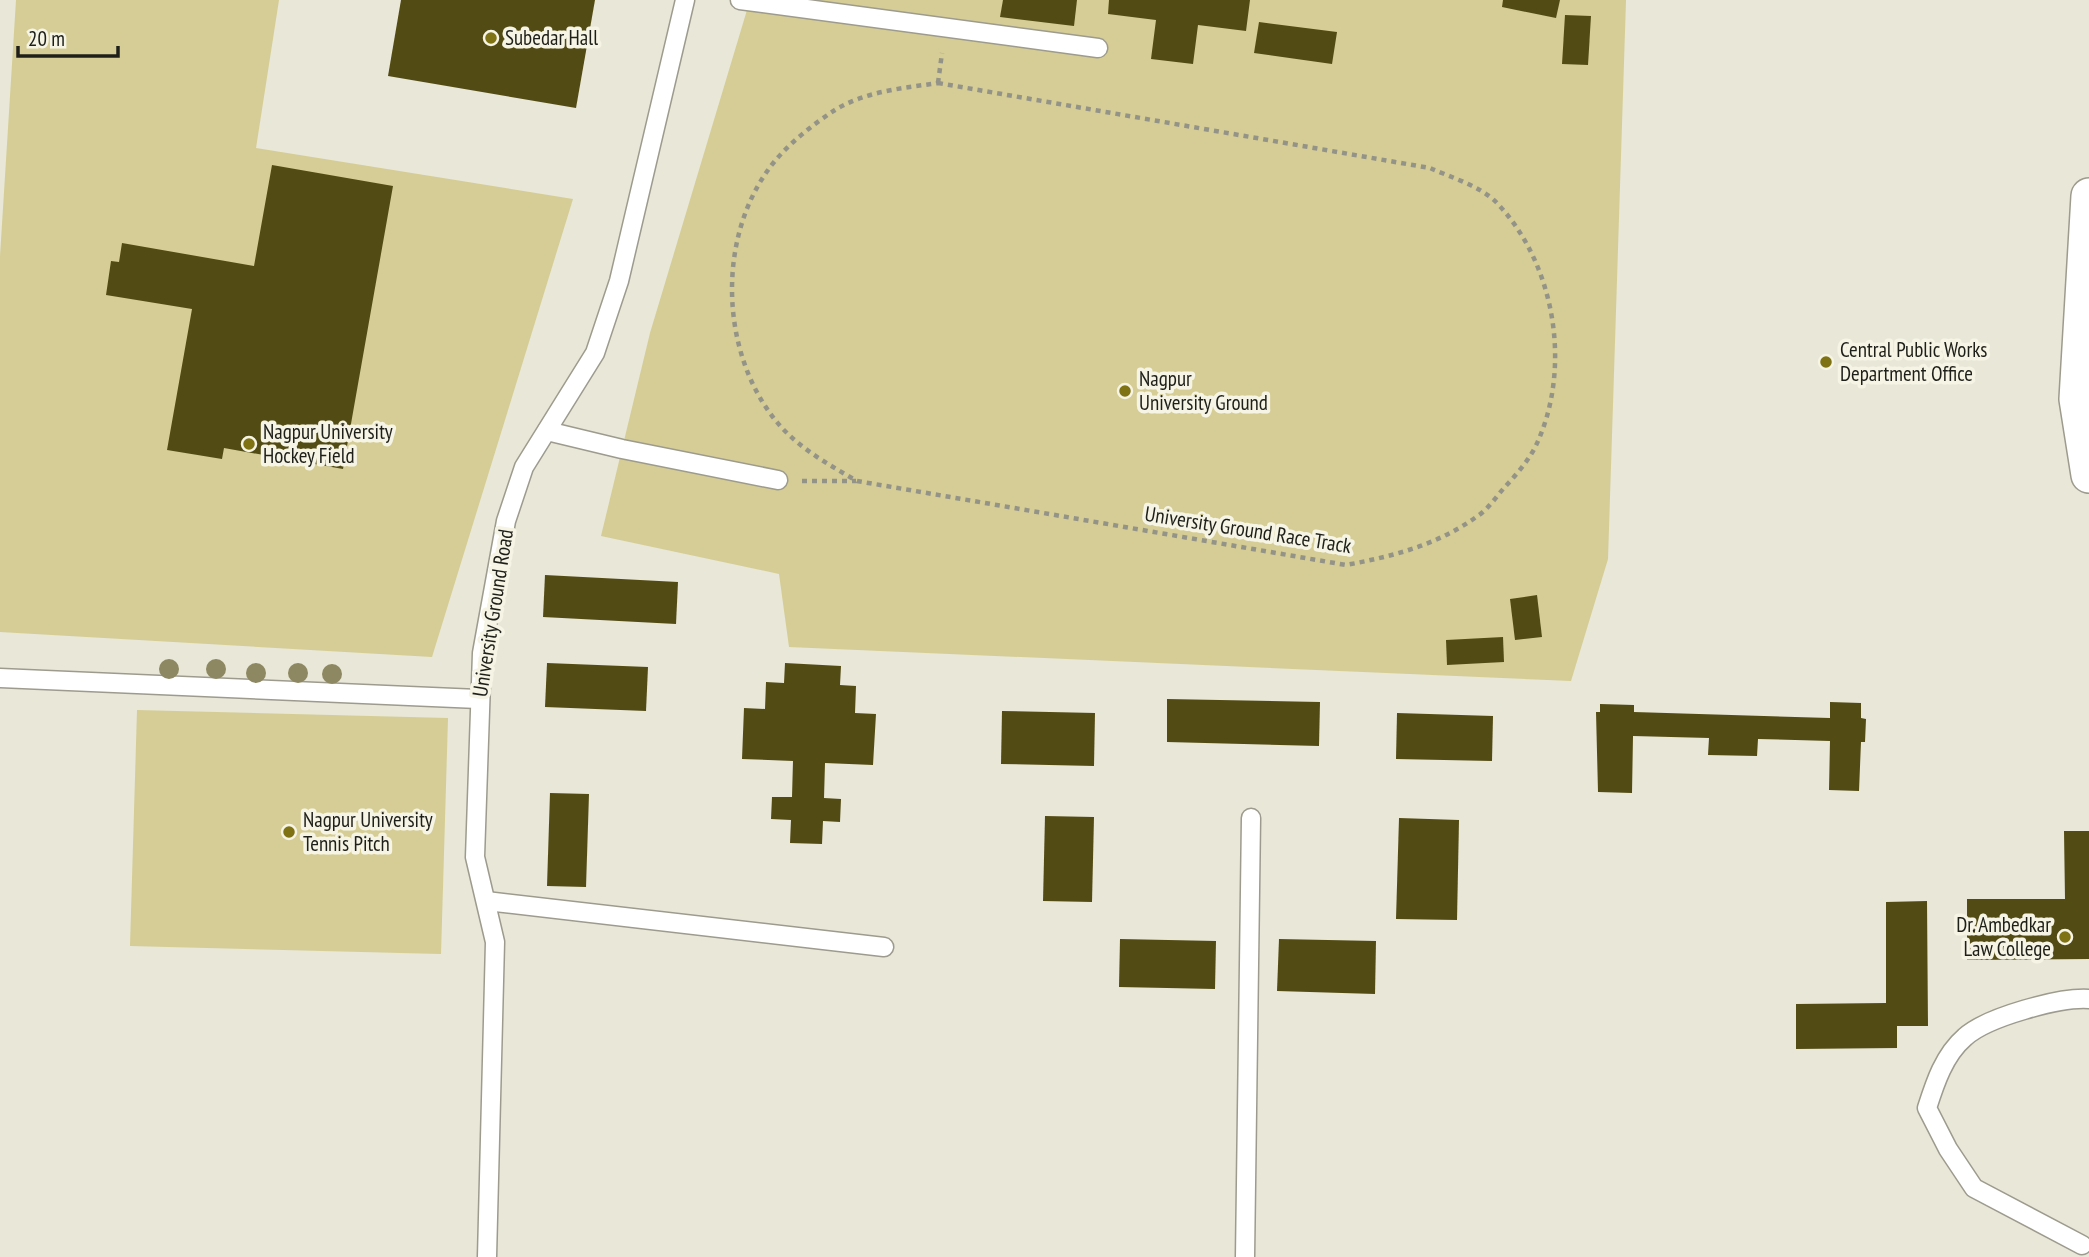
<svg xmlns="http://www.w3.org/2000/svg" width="2089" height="1257" font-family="'PT Sans Narrow',sans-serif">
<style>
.green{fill:#d5cd95}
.building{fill:#534b14}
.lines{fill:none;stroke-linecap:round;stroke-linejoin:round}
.service-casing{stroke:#9d9b8e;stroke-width:21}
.minor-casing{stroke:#9d9b8e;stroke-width:38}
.path{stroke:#949388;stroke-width:4.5;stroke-dasharray:5 5;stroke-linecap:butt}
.service{stroke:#fff;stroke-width:18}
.minor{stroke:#fff;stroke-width:35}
.tree{fill:#8d8861}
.poi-dot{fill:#7f7214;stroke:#f6f4e5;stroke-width:2.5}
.labels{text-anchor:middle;stroke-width:7;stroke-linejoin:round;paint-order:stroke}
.poi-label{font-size:21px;fill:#1f1f1a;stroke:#f6f4e5;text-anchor:start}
.street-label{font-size:21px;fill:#1f1f1a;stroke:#f6f4e5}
</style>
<rect width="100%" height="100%" fill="#e8e7d8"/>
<g class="green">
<path d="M16 0H279L256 148 573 199 432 657 0 632V256Z"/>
<path d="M750 0H1626L1608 559 1571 681 789 647 779 574 601 536 650 333Z"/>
<path d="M137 710 448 718 441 954 130 946Z"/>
</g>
<g class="building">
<path d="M401 0H595L576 108 388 76Z"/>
<path d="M1003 0H1077L1074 26 1000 17Z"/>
<path d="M1109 0H1250L1246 31 1198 25 1193 64 1151 59 1156 20 1108 14Z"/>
<path d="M1503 0H1560L1556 18 1502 7Z"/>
<path d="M1565 15 1591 16 1588 65 1562 64Z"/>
<path d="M1259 22 1337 32 1332 64 1254 53Z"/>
<path d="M272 165 393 186 343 469 224 448 222 459 167 450 192 309 106 295 111 261 119 262 122 243 254 266Z"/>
<path d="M545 575 678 582 676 624 543 617Z"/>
<path d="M1537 595 1542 637 1515 640 1510 599Z"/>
<path d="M1503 637 1504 662 1447 665 1446 640Z"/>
<path d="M547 663 648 667 646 711 545 707Z"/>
<path d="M785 663 841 666 840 685 856 686 855 713 876 714 873 765 825 763 824 798 841 799 840 822 823 821 822 844 790 843 791 820 771 819 772 797H792L793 761 742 759 744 708 765 709 766 682 784 683Z"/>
<path d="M1167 699 1320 702 1319 746 1167 742Z"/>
<path d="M1830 702 1861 703V718L1866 719 1865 742H1861L1859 791 1829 790 1830 741 1758 739 1757 756 1708 755 1709 738 1633 736 1632 793 1598 792 1596 712H1600V704L1634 705V712L1830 718Z"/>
<path d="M1002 711 1095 713 1094 766 1001 764Z"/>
<path d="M1397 713 1493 716 1492 761 1396 759Z"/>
<path d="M550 793 589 794 586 887 547 886Z"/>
<path d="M1045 816 1094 817 1092 902 1043 901Z"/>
<path d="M1399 818 1459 820 1457 920 1396 919Z"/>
<path d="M2064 831H2089V959L1967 960V899H2065Z"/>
<path d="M1927 901 1928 1026H1897V1048L1796 1049V1004L1886 1003V902Z"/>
<path d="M1120 939 1216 941 1215 989 1119 987Z"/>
<path d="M1279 939 1376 941 1375 994 1277 991Z"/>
</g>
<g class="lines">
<defs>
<g id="service">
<path d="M740 0 1098 48"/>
<path d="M547 431 622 449 778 480"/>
<path d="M0 678 478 699"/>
<path d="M486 901 884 947"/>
<path d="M2082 1245 1974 1188 1948 1149 1927 1108C1935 1083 1944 1055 1965 1037 1987 1017 2060 997 2089 999"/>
<path d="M487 1257 495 942 475 857 482 653 506 521 524 467 595 353 619 281 685 0"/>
<path d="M1245 1257 1251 818"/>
</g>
<path id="minor" d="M2089 196 2077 399 2089 475"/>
</defs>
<use href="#service" class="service-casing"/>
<use href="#minor" class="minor-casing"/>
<g class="path">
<path d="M938 83 1430 168C1450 177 1480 186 1496 202 1554 262 1572 364 1538 441 1531 458 1517 474 1504 488 1496 497 1489 508 1479 515 1438 545 1394 556 1346 565L857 481C831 466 804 451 783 429 721 362 715 244 768 170 784 147 812 125 835 110 866 91 904 88 938 83Z"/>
<path d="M938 83 942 53"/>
<path d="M802 481H856"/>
</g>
<use href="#service" class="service"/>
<use href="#minor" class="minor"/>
</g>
<g class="tree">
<circle cx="169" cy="669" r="10"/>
<circle cx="216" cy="669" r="10"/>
<circle cx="256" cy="673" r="10"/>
<circle cx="298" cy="673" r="10"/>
<circle cx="332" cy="674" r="10"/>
</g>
<g class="poi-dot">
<circle cx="491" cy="38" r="7"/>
<circle cx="1826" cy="362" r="7"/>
<circle cx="1125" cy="391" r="7"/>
<circle cx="249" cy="444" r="7"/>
<circle cx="289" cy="832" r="7"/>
<circle cx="2065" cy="937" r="7"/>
</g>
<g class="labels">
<g class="poi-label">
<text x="505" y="45">Subedar Hall</text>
<text x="1840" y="357">Central Public Works<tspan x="1840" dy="24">Department Office</tspan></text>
<text x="1139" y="386">Nagpur<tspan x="1139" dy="24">University Ground</tspan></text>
<text x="263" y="439">Nagpur University<tspan x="263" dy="24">Hockey Field</tspan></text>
<text x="303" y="827">Nagpur University<tspan x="303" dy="24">Tennis Pitch</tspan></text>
<text x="2051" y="932" text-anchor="end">Dr. Ambedkar<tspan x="2051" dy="24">Law College</tspan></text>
</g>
<g class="street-label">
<text transform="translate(1248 530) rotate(9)" y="7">University Ground Race Track</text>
<text transform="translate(493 613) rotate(-81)" y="7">University Ground Road</text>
</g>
</g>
<path d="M18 46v10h100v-10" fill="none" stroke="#1f1f1a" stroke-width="3.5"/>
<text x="28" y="46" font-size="21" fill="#1f1f1a" stroke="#f6f4e5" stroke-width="5" paint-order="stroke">20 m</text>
</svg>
